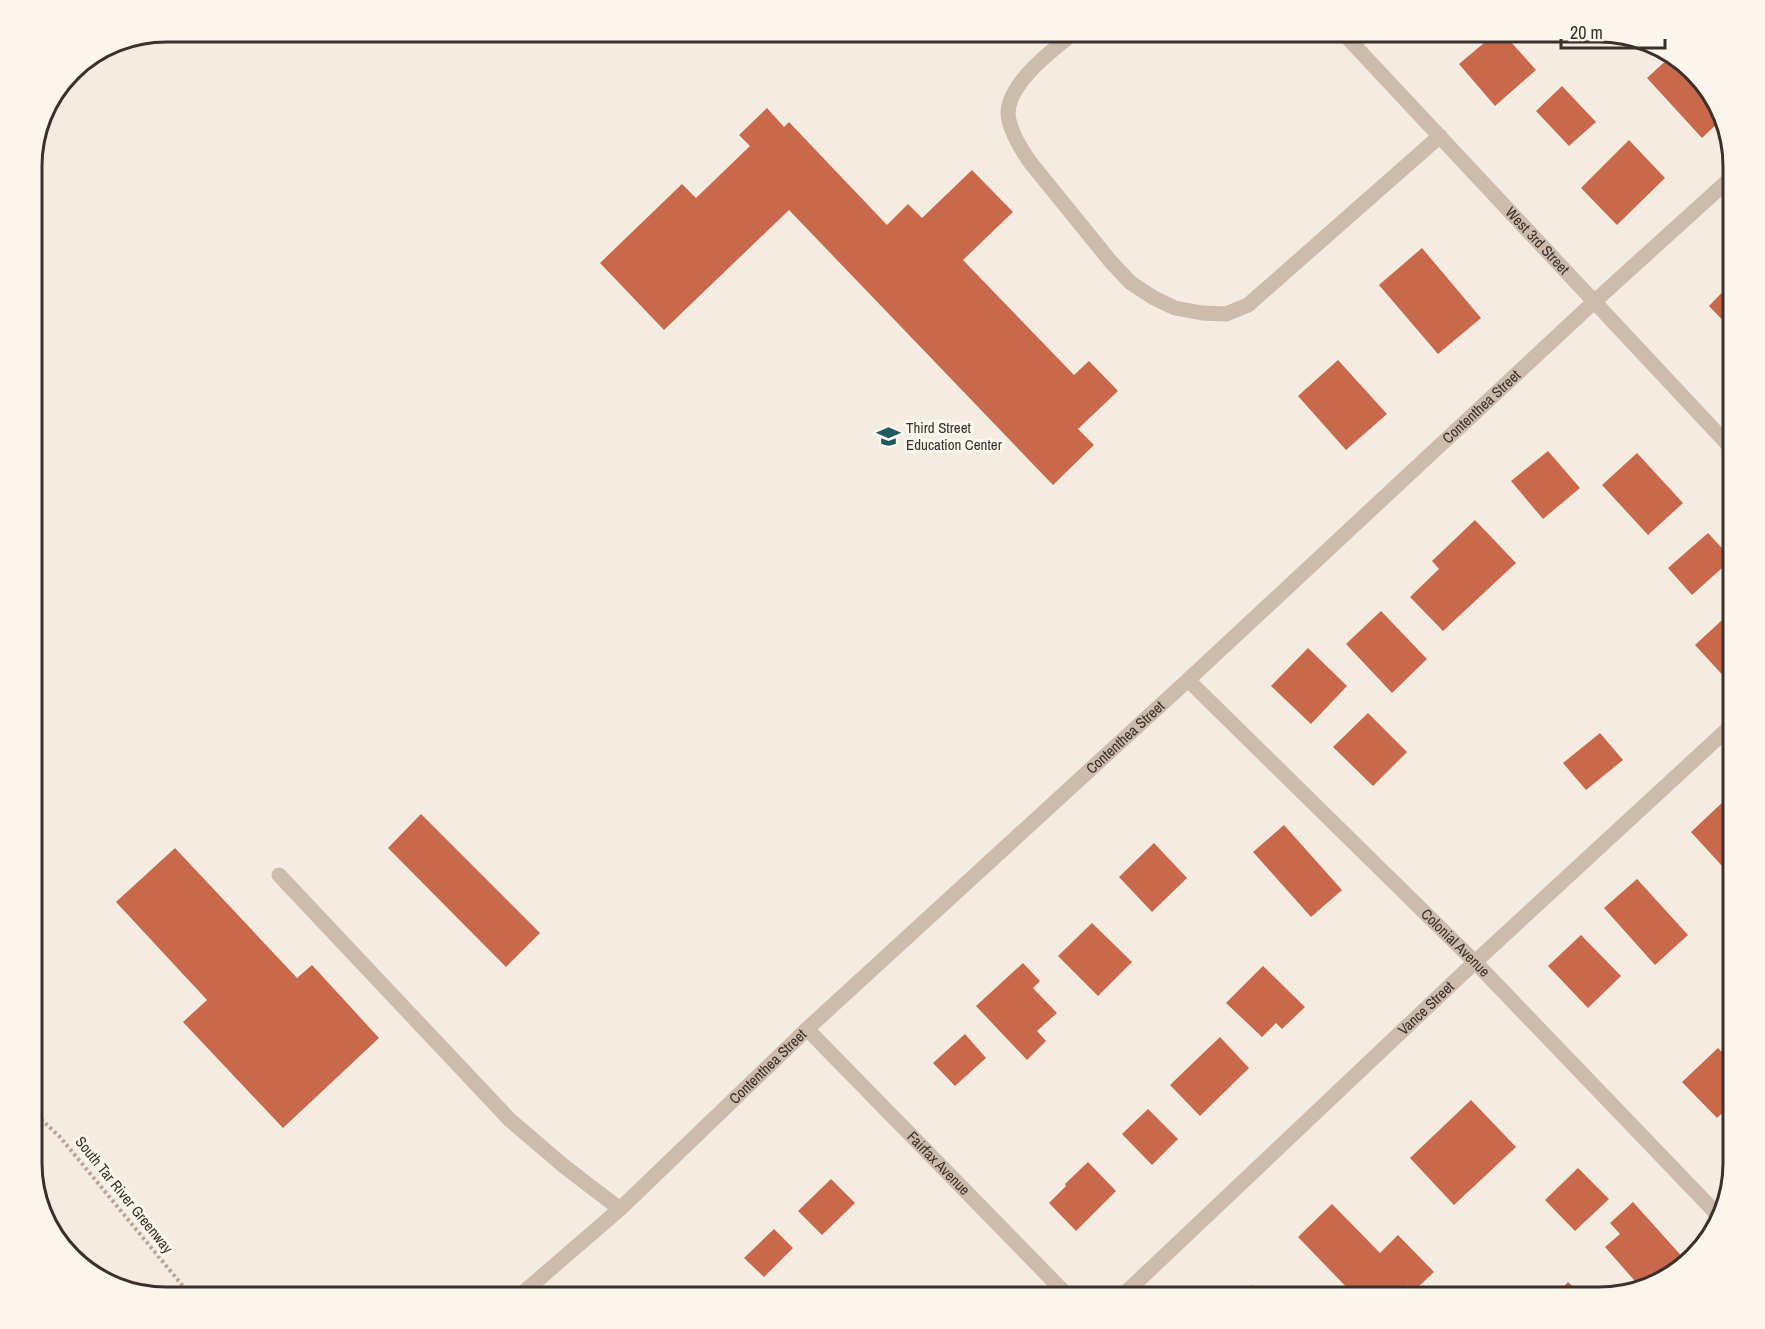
<svg xmlns="http://www.w3.org/2000/svg" width="1765" height="1329" font-family="'Archivo Narrow',sans-serif">
<style>
.building{fill:#c8694b}
.lines{fill:none;stroke-linecap:round;stroke-linejoin:round}
.path{stroke:#b9a596;stroke-width:4;stroke-dasharray:3 3;stroke-linecap:butt}
.minor{stroke:#cdbbac;stroke-width:15}
.labels{text-anchor:middle;stroke-width:6;stroke-linejoin:round;paint-order:stroke}
.street-label{font-size:15px;fill:#3b302b;stroke:#fbf5ee}
.poi-label{font-size:15px;fill:#3b302b;stroke:#fbf5ee;text-anchor:start}
.rim{fill:none;stroke:#3b302b;stroke-width:3}
</style>
<rect width="100%" height="100%" fill="#f4ebe1"/>
<g class="building">
<path d="M1429 32H1445L1437 40Z"/>
<path d="M1497 32H1502L1536 70 1495 106 1459 64Z"/>
<path d="M1671 56 1681 60 1720 109 1722 119 1702 138 1647 78Z"/>
<path d="M1562 86 1596 122 1569 146 1536 111Z"/>
<path d="M767 108 784 127 789 122 887 225 908 204 922 218 972 170 1013 212 963 260 1074 375 1089 361 1118 391 1078 429 1094 445 1053 485 789 210 664 330 600 263 682 184 696 198 750 146 739 135Z"/>
<path d="M1629 140 1665 178 1617 225 1581 188Z"/>
<path d="M1422 248 1481 318 1438 354 1379 285Z"/>
<path d="M1733 281V331L1709 306Z"/>
<path d="M1338 360 1387 414 1346 450 1298 396Z"/>
<path d="M1548 451 1580 488 1543 519 1511 481Z"/>
<path d="M1637 453 1683 503 1648 535 1602 485Z"/>
<path d="M1475 520 1516 563 1443 631 1410 597 1439 569 1432 561Z"/>
<path d="M1708 533 1732 559 1692 595 1668 568Z"/>
<path d="M1733 610V678L1729 682 1695 645Z"/>
<path d="M1381 611 1427 659 1392 693 1346 644Z"/>
<path d="M1308 648 1347 686 1311 724 1271 686Z"/>
<path d="M1368 713 1407 752 1373 786 1333 747Z"/>
<path d="M1600 733 1623 760 1586 790 1563 763Z"/>
<path d="M1725 800 1733 810V878L1691 832Z"/>
<path d="M421 814 540 933 506 967 388 848Z"/>
<path d="M1284 825 1342 890 1311 917 1253 852Z"/>
<path d="M1154 843 1187 878 1152 912 1119 877Z"/>
<path d="M175 848 297 978 312 965 379 1038 283 1128 183 1022 207 1000 116 902Z"/>
<path d="M1637 879 1688 935 1655 965 1604 908Z"/>
<path d="M1092 923 1132 962 1098 996 1058 956Z"/>
<path d="M1581 935 1621 976 1588 1008 1548 966Z"/>
<path d="M1023 963 1040 981 1033 988 1057 1013 1037 1031 1046 1041 1027 1060 976 1006Z"/>
<path d="M1263 966 1305 1007 1282 1029 1276 1023 1262 1037 1226 1003Z"/>
<path d="M965 1034 986 1058 955 1086 933 1063Z"/>
<path d="M1220 1037 1249 1068 1200 1116 1170 1085Z"/>
<path d="M1718 1048 1733 1064V1103L1717 1118 1682 1082Z"/>
<path d="M1471 1100 1516 1147 1454 1205 1410 1158Z"/>
<path d="M1148 1109 1178 1139 1152 1165 1122 1134Z"/>
<path d="M1088 1162 1116 1191 1076 1231 1049 1203 1066 1186 1065 1184Z"/>
<path d="M1578 1168 1609 1199 1575 1231 1545 1200Z"/>
<path d="M831 1179 855 1203 822 1235 798 1211Z"/>
<path d="M1633 1202 1686 1261 1658 1284 1641 1288 1605 1247 1620 1234 1610 1223Z"/>
<path d="M1332 1204 1380 1253 1398 1235 1434 1272 1414 1291 1408 1285 1394 1297H1356L1298 1237Z"/>
<path d="M774 1229 793 1248 764 1277 744 1258Z"/>
<path d="M1568 1282 1584 1297H1554Z"/>
<path d="M1251 1285 1267 1297H1241Z"/>
</g>
<g class="lines">
<path class="path" d="M32 1111 60 1137 182 1285 195 1297"/>
<g class="minor">
<path d="M1075 32C1053 50 1010 81 1008 112 1008 129 1021 149 1030 162L1111 262 1131 283 1154 298 1175 308 1202 313 1226 314 1248 305 1440 136"/>
<path id="s1" d="M1342 32 1733 450"/>
<path id="s2" d="M1188 680 1475 962 1716 1213"/>
<path d="M279 875 510 1120 565 1167 620 1209"/>
<path id="s3" d="M807 1029 1069 1297"/>
<path id="s4" d="M518 1297 620 1209 807 1029 1188 680 1595 301 1733 176"/>
<path id="s5" d="M1121 1297 1475 962 1733 724"/>
</g>
</g>
<defs>
<symbol id="school-bare" viewBox="-9 -9 18 18"><path d="M0-5L7-2L0 1L-7-2ZM-4 1L0 2.5L4 1V4Q0 6-4 4Z" fill="#1f5a5e" stroke="#fbf5ee" stroke-width="2.5" paint-order="stroke"/></symbol>
</defs>
<g fill-rule="evenodd">
<use href="#school-bare" x="872" y="420" width="33" height="33"/>
</g>
<g class="labels">
<g class="street-label">
<text dy="5" stroke="none"><textPath href="#s1" startOffset="286">West 3rd Street</textPath></text>
<text dy="5" stroke="none"><textPath href="#s4" startOffset="1312">Contenthea Street</textPath></text>
<text dy="5" stroke="none"><textPath href="#s4" startOffset="826">Contenthea Street</textPath></text>
<text dy="5" stroke="none"><textPath href="#s2" startOffset="375">Colonial Avenue</textPath></text>
<text dy="5" stroke="none"><textPath href="#s5" startOffset="420">Vance Street</textPath></text>
<text dy="5" stroke="none"><textPath href="#s4" startOffset="340">Contenthea Street</textPath></text>
<text dy="5" stroke="none"><textPath href="#s3" startOffset="188">Fairfax Avenue</textPath></text>
<text transform="translate(124 1195) rotate(51)" y="5">South Tar River Greenway</text>
</g>
<g class="poi-label">
<text x="906" y="433">Third Street<tspan x="906" dy="17">Education Center</tspan></text>
</g>
</g>
<path d="M0 0H1765V1329H0ZM166 42H1599A124 124 0 0 1 1723 166V1163A124 124 0 0 1 1599 1287H166A124 124 0 0 1 42 1163V166A124 124 0 0 1 166 42Z" fill="#fbf5ee" fill-rule="evenodd"/>
<path class="rim" d="M166 42H1599A124 124 0 0 1 1723 166V1163A124 124 0 0 1 1599 1287H166A124 124 0 0 1 42 1163V166A124 124 0 0 1 166 42Z"/>
<path d="M1561 39v9h104v-9" fill="none" stroke="#3b302b" stroke-width="3"/>
<text x="1570" y="39" font-size="18" fill="#3b302b" stroke="#fbf5ee" stroke-width="4.5" paint-order="stroke">20 m</text>
</svg>
